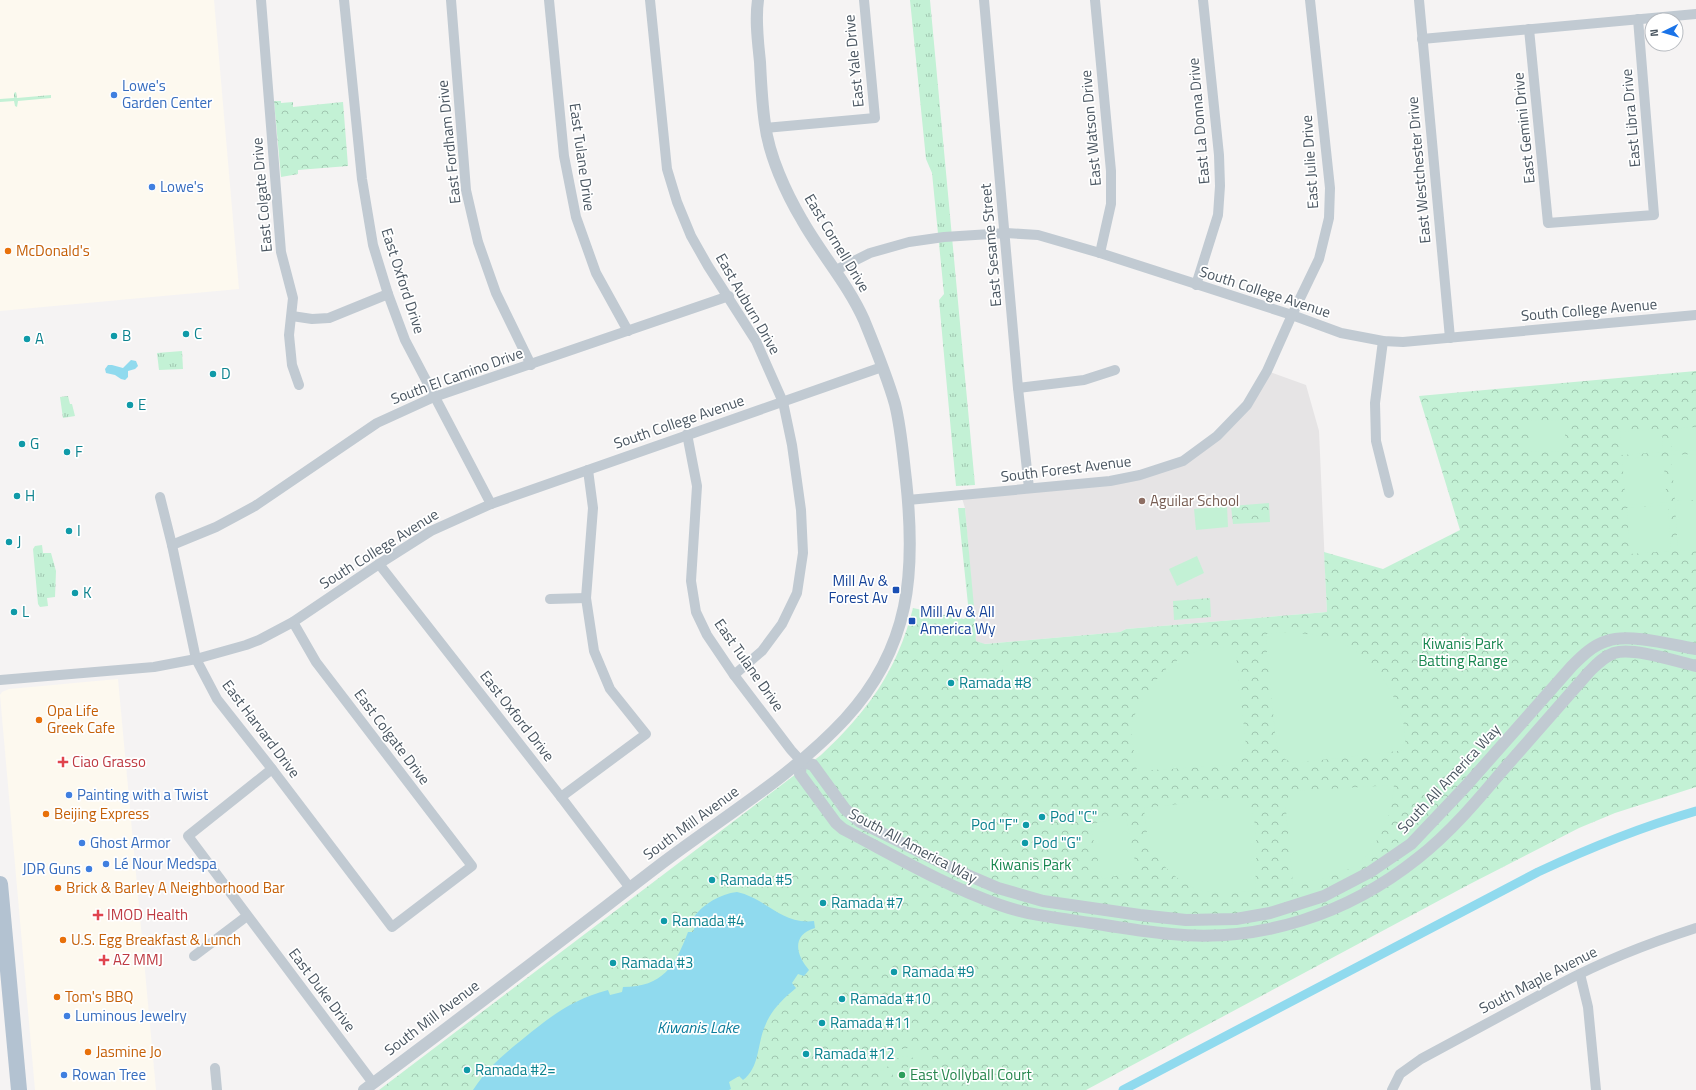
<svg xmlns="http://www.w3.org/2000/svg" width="1696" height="1090" font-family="'Titillium Web',sans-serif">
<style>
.commercial{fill:#fdf9ef}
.education{fill:#e6e4e5}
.grass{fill:url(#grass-tufts)}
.park{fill:url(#park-crowns)}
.garden{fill:#c3f1d5}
.water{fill:#90daee}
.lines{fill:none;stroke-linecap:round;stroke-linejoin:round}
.canal{stroke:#90daee;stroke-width:9}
.minor{stroke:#c1cad2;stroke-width:10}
.tertiary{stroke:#c1cad2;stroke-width:12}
.primary{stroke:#b3c2d1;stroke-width:16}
.shop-dot{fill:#3f7fe0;stroke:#fff;stroke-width:1.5}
.food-dot{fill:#e8710a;stroke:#fff;stroke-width:1.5}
.culture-dot{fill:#0f9aa8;stroke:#fff;stroke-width:1.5}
.education-dot{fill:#8d6e63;stroke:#fff;stroke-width:1.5}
.transit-dot{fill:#1a4fb4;stroke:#fff;stroke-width:1.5}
.health-dot{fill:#e0444e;stroke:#fff;stroke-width:1.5}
.leisure-dot{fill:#2e9e5b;stroke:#fff;stroke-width:1.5}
.labels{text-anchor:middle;stroke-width:3.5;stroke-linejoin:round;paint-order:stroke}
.street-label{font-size:15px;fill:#4a5661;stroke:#fff}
.shop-label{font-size:15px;fill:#366cbe;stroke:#fff;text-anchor:start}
.food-label{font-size:15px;fill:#c56008;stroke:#fff;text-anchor:start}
.culture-label{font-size:15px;fill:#0d838f;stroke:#fff;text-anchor:start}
.education-label{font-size:15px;fill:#785e54;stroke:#fff;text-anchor:start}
.transit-label{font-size:15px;fill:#164399;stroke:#fff;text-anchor:end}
.park-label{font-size:15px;fill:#17864f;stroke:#fff}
.health-label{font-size:15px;fill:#be3a42;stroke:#fff;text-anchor:start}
.leisure-label{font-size:15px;fill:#27864d;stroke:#fff;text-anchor:start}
.water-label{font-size:16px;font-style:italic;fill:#0c7c9b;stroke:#fff}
</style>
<defs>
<pattern id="grass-tufts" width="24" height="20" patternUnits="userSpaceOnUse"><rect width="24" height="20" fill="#c3f1d5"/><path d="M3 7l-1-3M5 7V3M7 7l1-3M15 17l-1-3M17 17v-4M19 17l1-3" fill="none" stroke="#a0c6b0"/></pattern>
<pattern id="park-crowns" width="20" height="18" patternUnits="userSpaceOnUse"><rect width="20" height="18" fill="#c3f1d5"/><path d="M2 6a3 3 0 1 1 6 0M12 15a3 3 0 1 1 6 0" fill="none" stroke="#a0c6b0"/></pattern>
</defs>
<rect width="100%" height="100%" fill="#f5f3f3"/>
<g class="commercial">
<path d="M0 0H214L239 289 0 311Z"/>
<path d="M118 679 156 1090H35L0 695 2 692 9 689Z"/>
</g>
<path class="education" d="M1267 371 1306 385 1319 431 1327 612 1126 629 1120 632 984 644 976 641 965 508 961 495 1110 481 1183 461 1217 436Z"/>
<g class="grass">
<path d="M910 0H930L975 485 956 486 939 300 944 294 932 173 926 159Z"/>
<path d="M16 92 17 98 51 95V98L18 101 17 107 15 106 14 101 0 102V99L14 98V93Z"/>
<path d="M182 351 183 369 159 370 157 353Z"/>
<path d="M68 396 70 404H72L75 416 63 418 60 397Z"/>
<path d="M958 508H965L975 618 964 619 969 614Z"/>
<path d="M42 545 43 553H51L56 571 55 597 47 598 48 606 40 607 38 604 33 549 35 546Z"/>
</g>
<g class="park">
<path d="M274 101H281V103L293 102V107L343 102 348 166 298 170V174L281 177Z"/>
<path d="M1696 371V787L1615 813 1579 828 1468 885 1086 1090H379L821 755C868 711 897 671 913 608L964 619 975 618 976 641 985 644 1120 632 1126 629 1327 612 1324 552 1383 569 1460 530 1419 396Z"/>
<path d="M1269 503 1270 522 1233 524 1231 506Z"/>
<path d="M1210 598 1211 617 1174 620 1173 601Z"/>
</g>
<g class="garden">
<path d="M1529 420 1565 421V451L1529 452Z"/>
<path d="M1696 427V450L1672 451 1670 429Z"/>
<path d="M1662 429 1663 452 1622 455 1620 432Z"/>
<path d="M1696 454V500L1675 501 1671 455Z"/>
<path d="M1663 456 1667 502 1626 505 1622 459Z"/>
<path d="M1696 503V550L1678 551 1675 505Z"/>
<path d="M1668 505 1671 551 1630 554 1627 508Z"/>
<path d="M1227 506 1228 527 1196 530 1194 509Z"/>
<path d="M1197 556 1204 573 1177 586 1169 569Z"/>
<path d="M1282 632C1295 633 1318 634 1330 638 1367 650 1396 689 1404 725 1405 733 1405 742 1406 750L1296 763C1284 762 1278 753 1276 742L1266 643 1267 634Z"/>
<path d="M1235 646 1246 745C1247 757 1243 761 1232 765L1137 771C1135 756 1131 740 1132 725 1133 715 1141 703 1146 695 1171 655 1190 650 1235 646Z"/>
<path d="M1030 664 1031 680 1004 683 1002 666Z"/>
<path d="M1394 785C1393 792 1393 799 1391 806 1388 822 1372 853 1360 862 1342 876 1315 880 1293 885L1285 800 1296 791Z"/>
<path d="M1239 797 1247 799C1260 818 1256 868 1255 891 1238 892 1220 894 1202 891 1183 887 1155 861 1149 842 1146 831 1145 819 1144 808Z"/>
<path d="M1126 817 1137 871 1102 879 1090 824Z"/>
<path d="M908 1048 919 1051 922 1050 923 1048 933 1058C921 1067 913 1053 900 1057 892 1060 889 1067 882 1071L872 1070 876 1059 877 1062 879 1061 891 1051Z"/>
<path d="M909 1067 912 1079 894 1082 892 1071Z"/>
<path d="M976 1080 1005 1087V1090H973Z"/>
</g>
<g class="water">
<path d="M131 360 136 361 138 366 135 369 128 371V377L125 380 121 379 115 375 106 373 105 369 108 365H112L123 368Z"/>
<path d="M737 892C766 898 781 925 814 921L815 928C791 935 796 955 809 970L804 976 798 974 792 983 796 988C783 999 771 1010 765 1026 757 1044 760 1067 743 1080L739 1076 729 1082 731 1089 729 1090H473C489 1066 502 1056 524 1038 551 1016 573 999 608 990L610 995 622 992 623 987C663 987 675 966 688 932H693L697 921 693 918C703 904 720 894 737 892Z"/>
</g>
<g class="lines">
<path class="canal" d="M1123 1090 1538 872C1589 848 1641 827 1696 811"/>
<g class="minor">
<path d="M261 0 281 252 293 298 289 335 292 365 299 385"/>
<path d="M344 0 362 179 373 245 388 294 405 340 491 504"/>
<path d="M451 0 466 190 478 242 496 293 531 365"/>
<path d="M549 0 564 156 576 217 596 273 628 331"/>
<path d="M650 0 667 169 677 202 691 236 708 266 756 341 783 402 792 445 801 510 803 553 797 593 782 624 762 651 734 675"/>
<path d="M984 0 1018 388 1029 488"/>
<path d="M1095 0 1111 171V204L1100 253"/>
<path d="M1419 0 1450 338"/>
<path d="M1529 29 1548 223 1654 215 1638 19"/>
<path d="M1422 39 1696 14"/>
<path d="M765 128 875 118 864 0"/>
<path d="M836 270 870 253 909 242 944 237 1006 233 1038 235 1100 253 1292 315 1341 333 1383 341 1403 342 1696 315"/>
<path d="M1196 285 1218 215 1220 186 1219 155 1203 0"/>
<path d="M292 316 312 319 329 318 388 294"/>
<path d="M1383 341 1375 403 1376 441 1389 493"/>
<path d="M1018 388 1084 380 1115 370"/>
<path d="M687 434 697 486 691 581 696 612 707 635 734 675 791 750 801 761"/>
<path d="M160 497 172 545 196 659 217 699 272 769 392 927 472 866 316 662 293 622"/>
<path d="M908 500 1110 481 1140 475 1183 461 1217 436 1247 405 1267 371 1292 315 1319 259 1329 218 1330 188 1310 0"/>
<path d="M172 545 216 527 255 506 377 423 434 397 729 296"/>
<path d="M379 564 561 797 630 888"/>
<path d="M550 599 586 598"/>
<path d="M0 680 154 667 196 659 246 645 259 640 293 622 379 564 431 531 491 504 882 367"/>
<path d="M272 769 188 836 373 1083"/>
<path d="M561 797 646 734 610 689 594 651 586 598 593 508 588 470"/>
<path d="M194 956 247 916"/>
<path d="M1580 974 1588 1007 1596 1090"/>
<path d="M215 1068 217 1090"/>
<path d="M1392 1090 1400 1074 1421 1059 1560 984C1603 961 1649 943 1696 928"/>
</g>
<g class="tertiary">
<path d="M801 761 800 774 836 823 843 829C895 856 945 886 1000 905 1031 916 1065 919 1098 924 1122 928 1147 932 1171 934 1261 943 1348 914 1418 858 1450 833 1477 801 1503 770 1532 737 1560 705 1589 672 1596 665 1603 657 1614 653 1633 647 1675 661 1696 666"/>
<path d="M801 761 813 765 845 809 860 822 958 871 998 888 1043 901 1140 915 1186 920 1236 919 1270 913 1324 896 1370 872 1411 844 1466 786 1572 666C1582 656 1593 645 1607 641 1629 633 1673 645 1696 649"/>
<path d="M364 1090C464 1016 562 940 661 864 723 817 792 776 845 719 911 647 916 572 906 480 903 455 901 428 895 404 887 376 875 347 864 320 848 284 821 254 802 220 786 193 769 156 765 124 762 104 761 83 760 62 758 42 755 20 758 0"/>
</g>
<path class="primary" d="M0 884 19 1090"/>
</g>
<g class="shop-dot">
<circle cx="114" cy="95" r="4"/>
<circle cx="152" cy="187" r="4"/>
<circle cx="69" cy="795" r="4"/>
<circle cx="82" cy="843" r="4"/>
<circle cx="106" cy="864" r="4"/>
<circle cx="89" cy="869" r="4"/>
<circle cx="67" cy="1016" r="4"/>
<circle cx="64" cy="1075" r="4"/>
</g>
<g class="food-dot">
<circle cx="8" cy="251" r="4"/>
<circle cx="39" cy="720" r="4"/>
<circle cx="46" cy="814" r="4"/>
<circle cx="58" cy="888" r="4"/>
<circle cx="63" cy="940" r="4"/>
<circle cx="57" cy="997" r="4"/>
<circle cx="88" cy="1052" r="4"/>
</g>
<g class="culture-dot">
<circle cx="186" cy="334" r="4"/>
<circle cx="114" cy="336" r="4"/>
<circle cx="27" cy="339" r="4"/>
<circle cx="213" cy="374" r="4"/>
<circle cx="130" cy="405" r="4"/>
<circle cx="22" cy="444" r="4"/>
<circle cx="67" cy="452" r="4"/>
<circle cx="17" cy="496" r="4"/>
<circle cx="69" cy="531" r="4"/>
<circle cx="9" cy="542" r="4"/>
<circle cx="75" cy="593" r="4"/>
<circle cx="14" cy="612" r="4"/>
<circle cx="951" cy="683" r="4"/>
<circle cx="1042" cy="817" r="4"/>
<circle cx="1026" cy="825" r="4"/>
<circle cx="1025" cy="843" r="4"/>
<circle cx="712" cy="880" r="4"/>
<circle cx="823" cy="903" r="4"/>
<circle cx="664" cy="921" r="4"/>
<circle cx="613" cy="963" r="4"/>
<circle cx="894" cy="972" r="4"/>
<circle cx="842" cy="999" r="4"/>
<circle cx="822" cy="1023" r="4"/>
<circle cx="806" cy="1054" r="4"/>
<circle cx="467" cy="1070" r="4"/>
</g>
<circle class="education-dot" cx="1142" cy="501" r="4"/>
<g class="transit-dot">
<rect x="892" y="586" width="8" height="8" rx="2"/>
<rect x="908" y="617" width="8" height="8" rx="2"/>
</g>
<g class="health-dot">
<path d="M61 756h4v4h4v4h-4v4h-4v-4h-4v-4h4z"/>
<path d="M96 909h4v4h4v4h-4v4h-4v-4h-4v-4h4z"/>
<path d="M102 954h4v4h4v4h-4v4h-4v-4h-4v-4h4z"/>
</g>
<circle class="leisure-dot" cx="902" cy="1075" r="4"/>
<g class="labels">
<g class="street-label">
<text transform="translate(854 61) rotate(-96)" y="5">East Yale Drive</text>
<text transform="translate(1631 118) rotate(-95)" y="5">East Libra Drive</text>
<text transform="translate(1199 121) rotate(-95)" y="5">East La Donna Drive</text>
<text transform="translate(1091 128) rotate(-95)" y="5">East Watson Drive</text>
<text transform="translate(1524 128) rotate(-96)" y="5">East Gemini Drive</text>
<text transform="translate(449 142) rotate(-96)" y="5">East Fordham Drive</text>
<text transform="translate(582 157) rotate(82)" y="5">East Tulane Drive</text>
<text transform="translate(1310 162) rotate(-94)" y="5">East Julie Drive</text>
<text transform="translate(1419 170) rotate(-95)" y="5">East Westchester Drive</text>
<text transform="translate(262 195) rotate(-95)" y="5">East Colgate Drive</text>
<text transform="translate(837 243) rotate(59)" y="5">East Cornell Drive</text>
<text transform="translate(991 245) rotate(-95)" y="5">East Sesame Street</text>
<text transform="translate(403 281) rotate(72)" y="5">East Oxford Drive</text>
<text transform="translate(1265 292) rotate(18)" y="5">South College Avenue</text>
<text transform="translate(748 304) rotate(60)" y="5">East Auburn Drive</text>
<text transform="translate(1589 310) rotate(-5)" y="5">South College Avenue</text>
<text transform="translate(457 376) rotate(-20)" y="5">South El Camino Drive</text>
<text transform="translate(679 422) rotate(-19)" y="5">South College Avenue</text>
<text transform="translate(1066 469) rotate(-7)" y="5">South Forest Avenue</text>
<text transform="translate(379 549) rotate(-32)" y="5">South College Avenue</text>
<text transform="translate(749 665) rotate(55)" y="5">East Tulane Drive</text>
<text transform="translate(517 716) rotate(52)" y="5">East Oxford Drive</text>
<text transform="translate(261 729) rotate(53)" y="5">East Harvard Drive</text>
<text transform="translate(392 737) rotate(53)" y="5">East Colgate Drive</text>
<text transform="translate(1449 779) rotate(-47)" y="5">South All America Way</text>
<text transform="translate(691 823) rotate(-36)" y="5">South Mill Avenue</text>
<text transform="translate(913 846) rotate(28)" y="5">South All America Way</text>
<text transform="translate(1538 980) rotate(-27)" y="5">South Maple Avenue</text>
<text transform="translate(322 990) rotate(53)" y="5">East Duke Drive</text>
<text transform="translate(432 1018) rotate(-37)" y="5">South Mill Avenue</text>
</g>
<g class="shop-label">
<text x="122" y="91">Lowe's<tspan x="122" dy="17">Garden Center</tspan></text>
<text x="160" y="192">Lowe's</text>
<text x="77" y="800">Painting with a Twist</text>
<text x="90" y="848">Ghost Armor</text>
<text x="114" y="869">Lé Nour Medspa</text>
<text x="81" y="874" text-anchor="end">JDR Guns</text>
<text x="75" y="1021">Luminous Jewelry</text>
<text x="72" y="1080">Rowan Tree</text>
</g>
<g class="food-label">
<text x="16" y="256">McDonald's</text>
<text x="47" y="716">Opa Life<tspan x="47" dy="17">Greek Cafe</tspan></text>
<text x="54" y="819">Beijing Express</text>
<text x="66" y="893">Brick &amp; Barley A Neighborhood Bar</text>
<text x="71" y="945">U.S. Egg Breakfast &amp; Lunch</text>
<text x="65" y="1002">Tom's BBQ</text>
<text x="96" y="1057">Jasmine Jo</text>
</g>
<g class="culture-label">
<text x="194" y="339">C</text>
<text x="122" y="341">B</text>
<text x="35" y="344">A</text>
<text x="221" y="379">D</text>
<text x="138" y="410">E</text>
<text x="30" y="449">G</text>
<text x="75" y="457">F</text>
<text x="25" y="501">H</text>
<text x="77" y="536">I</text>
<text x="17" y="547">J</text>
<text x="83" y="598">K</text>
<text x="22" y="617">L</text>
<text x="959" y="688">Ramada #8</text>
<text x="1050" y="822">Pod "C"</text>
<text x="1018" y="830" text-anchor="end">Pod "F"</text>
<text x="1033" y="848">Pod "G"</text>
<text x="720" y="885">Ramada #5</text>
<text x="831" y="908">Ramada #7</text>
<text x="672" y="926">Ramada #4</text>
<text x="621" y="968">Ramada #3</text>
<text x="902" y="977">Ramada #9</text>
<text x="850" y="1004">Ramada #10</text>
<text x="830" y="1028">Ramada #11</text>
<text x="814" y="1059">Ramada #12</text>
<text x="475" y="1075">Ramada #2=</text>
</g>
<g class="education-label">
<text x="1150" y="506">Aguilar School</text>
</g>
<g class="transit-label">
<text x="888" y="586">Mill Av &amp;<tspan x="888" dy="17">Forest Av</tspan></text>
<text x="920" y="617" text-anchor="start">Mill Av &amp; All<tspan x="920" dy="17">America Wy</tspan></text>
</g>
<g class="park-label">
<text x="1463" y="649">Kiwanis Park<tspan x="1463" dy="17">Batting Range</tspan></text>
<text x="1031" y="870">Kiwanis Park</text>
</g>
<g class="health-label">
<text x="72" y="767">Ciao Grasso</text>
<text x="107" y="920">IMOD Health</text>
<text x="113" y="965">AZ MMJ</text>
</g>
<g class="leisure-label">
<text x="910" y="1080">East Vollyball Court</text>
</g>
<g class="water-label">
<text x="698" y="1033">Kiwanis Lake</text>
</g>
</g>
<g transform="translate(1664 32) rotate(265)"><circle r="19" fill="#ffffff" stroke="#b7bbc0"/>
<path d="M0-3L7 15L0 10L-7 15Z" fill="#1a73e8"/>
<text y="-6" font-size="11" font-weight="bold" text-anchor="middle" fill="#4a5661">N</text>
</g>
</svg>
